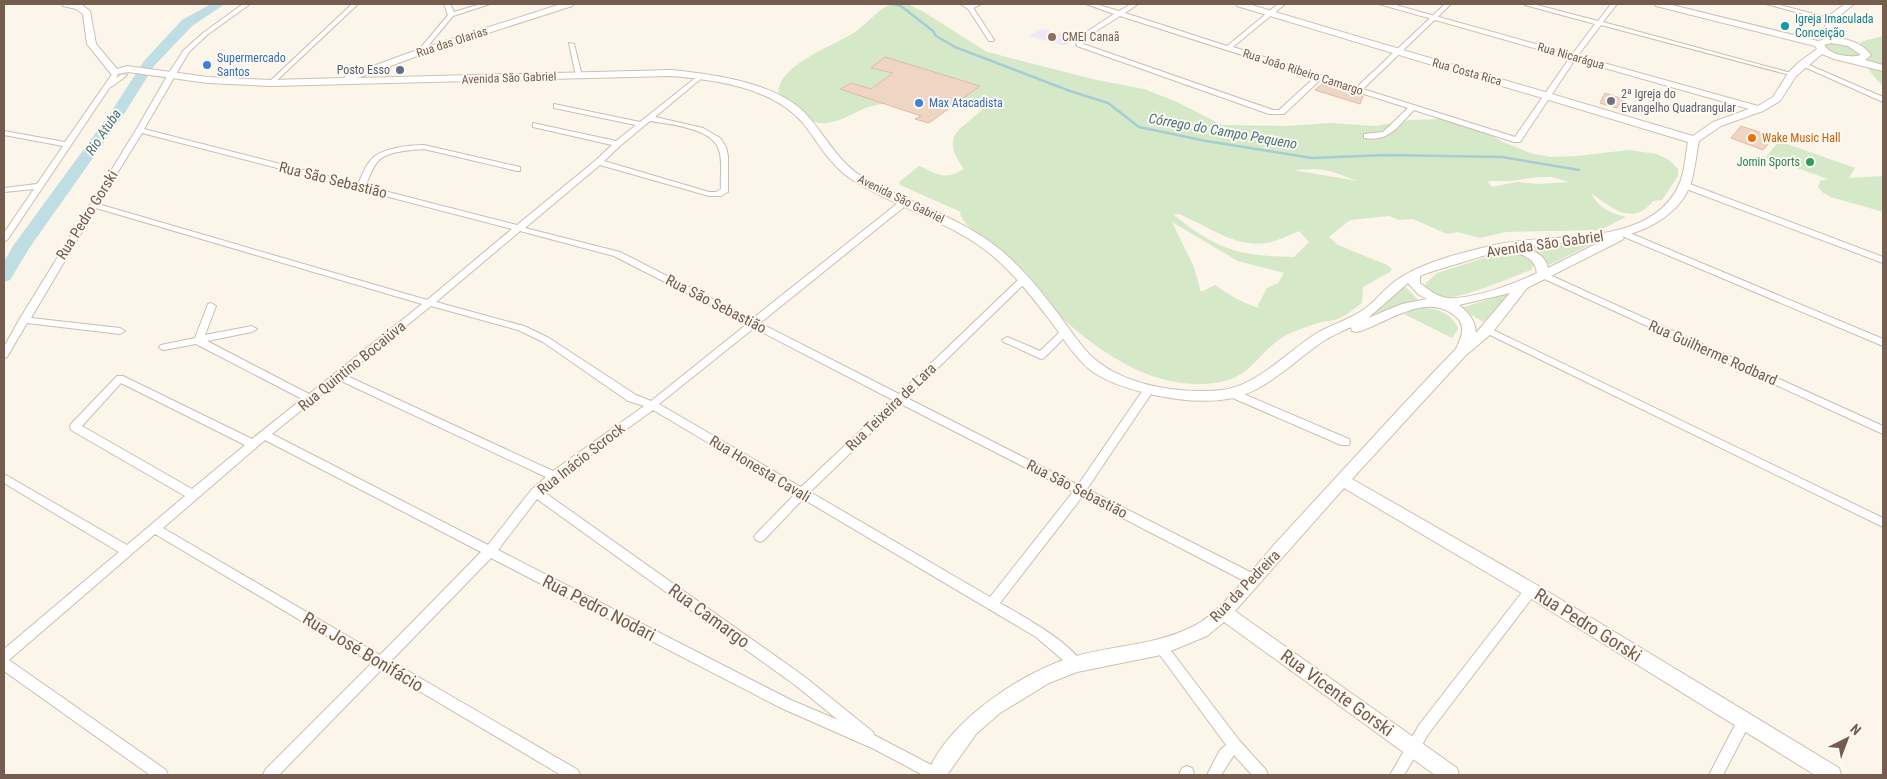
<svg xmlns="http://www.w3.org/2000/svg" width="1887" height="779" font-family="'Roboto Condensed',sans-serif">
<style>
.education{fill:#f1e6f8}
.green{fill:#d5e8c8;fill-rule:evenodd}
.lines{fill:none;stroke-linecap:round;stroke-linejoin:round}
.stream{stroke:#a6cdd5;stroke-width:2.5}
.river{fill:#bfdee4;fill-rule:evenodd}
.building{fill:#efd5c3;stroke:#e0bca5}
.street-casing{stroke:#cdbdb0;stroke-width:2}
.secondary-casing{stroke:#d1bfb0;stroke-width:2}
.street{fill:#fff;fill-rule:evenodd}
.secondary{fill:#fff;fill-rule:evenodd}
.culture-dot{fill:#0f9aa8;stroke:#fef9f0;stroke-width:2}
.education-dot{fill:#8d6e63;stroke:#fef9f0;stroke-width:2}
.shop-dot{fill:#3f7fe0;stroke:#fef9f0;stroke-width:2}
.service-dot{fill:#5c6f8a;stroke:#fef9f0;stroke-width:2}
.worship-dot{fill:#6b7280;stroke:#fef9f0;stroke-width:2}
.food-dot{fill:#e8710a;stroke:#fef9f0;stroke-width:2}
.leisure-dot{fill:#2e9e5b;stroke:#fef9f0;stroke-width:2}
.labels{text-anchor:middle;stroke-width:4;stroke-linejoin:round;paint-order:stroke}
.far-culture-label{font-size:12px;fill:#0d838f;stroke:#fef9f0;text-anchor:start}
.far-education-label{font-size:12px;fill:#785e54;stroke:#fef9f0;text-anchor:start}
.far-street-label{font-size:12px;fill:#745c4e;stroke:#fef9f0}
.far-shop-label{font-size:12px;fill:#366cbe;stroke:#fef9f0;text-anchor:start}
.far-service-label{font-size:12px;fill:#4e5e75;stroke:#fef9f0;text-anchor:end}
.far-worship-label{font-size:12px;fill:#5b616d;stroke:#fef9f0;text-anchor:start}
.far-food-label{font-size:12px;fill:#c56008;stroke:#fef9f0;text-anchor:start}
.far-leisure-label{font-size:12px;fill:#27864d;stroke:#fef9f0;text-anchor:end}
.far-water-label{font-size:14px;font-style:italic;fill:#46757f;stroke:#fef9f0}
.street-label{font-size:15px;fill:#745c4e;stroke:#fef9f0}
.near-street-label{font-size:18px;fill:#745c4e;stroke:#fef9f0}
</style>
<rect width="100%" height="100%" fill="#fbf5ea"/>
<path class="education" d="M1042 29 1075 38 1066 45H1061L1029 36Z"/>
<g class="green">
<path d="M891 4H907L922 11 987 52 1097 80 1144 89 1177 102 1222 125 1287 126 1330 123 1375 126 1411 120 1444 119 1481 129 1503 142 1533 154 1552 157 1577 156 1629 150 1657 154 1669 160 1678 169V176L1662 200 1653 201C1632 227 1612 208 1591 193 1598 208 1611 213 1626 217L1600 230 1506 232 1480 238 1458 232 1447 234 1413 219 1399 220 1389 216 1350 220 1329 237 1338 245 1387 265 1392 269 1390 272 1363 287 1362 303C1355 308 1348 314 1340 318 1333 321 1325 321 1318 323 1306 327 1289 332 1280 339 1257 355 1250 377 1220 382 1133 398 1056 315 1002 258 988 244 970 232 960 215L961 212 900 185 899 182 919 166C938 174 945 181 964 169 941 136 957 132 981 111L982 106C963 96 893 100 872 106 856 110 838 125 821 123 806 122 791 106 779 97 773 65 836 46 858 30 869 21 878 10 891 4ZM1314 169 1330 171 1358 181 1293 170ZM1537 177H1552L1569 182 1539 184 1517 182 1492 187 1487 181H1511ZM1179 214C1207 225 1234 248 1266 243 1277 241 1288 236 1299 231L1309 242 1294 257C1239 256 1217 250 1174 215ZM1172 222 1238 261 1284 273 1278 283 1267 288 1258 305 1259 308C1243 303 1229 295 1215 285L1201 292 1194 267Z"/>
<path d="M1883 36V85C1874 79 1869 67 1861 62 1847 53 1832 58 1822 44L1830 42 1857 46 1863 41Z"/>
<path d="M1779 141 1855 168 1849 178 1883 176V212L1831 197 1822 192 1818 187 1820 181 1828 179 1766 157Z"/>
<path d="M1594 243 1549 265 1528 247H1529Z"/>
<path d="M1513 251 1531 259 1534 264 1531 270C1514 276 1456 302 1441 297 1436 295 1431 292 1427 289L1425 284 1437 273 1503 252Z"/>
<path d="M1403 284 1418 300 1367 316Z"/>
<path d="M1513 292 1483 322 1461 308Z"/>
<path d="M1418 308C1434 307 1448 311 1457 326L1458 329 1452 338 1404 314Z"/>
</g>
<g class="lines">
<path class="stream" d="M894 4 901 6 933 31 936 36 955 47 1070 91 1108 103 1139 127 1206 141 1312 158 1386 155 1502 157 1579 170"/>
<path class="river" d="M211 4H225L192 26 154 66 124 114 30 247 10 280 4 282V262L13 246 111 112 144 61 182 20Z"/>
</g>
<g class="building">
<path d="M885 57 980 86 929 123 915 119 921 116 840 89 851 83 871 89 893 73 871 68Z"/>
<path d="M1323 83 1363 96 1360 104 1315 90Z"/>
<path d="M1605 93 1623 99 1617 108 1600 103Z"/>
<path d="M1741 126 1774 137 1763 150 1731 138Z"/>
</g>
<g class="lines">
<defs>
<g id="street">
<path d="M243 4H250L207 35 189 52 144 129 358 184C362 176 365 166 371 160 380 148 410 145 424 145L520 167V171H517L424 149C411 150 388 151 378 161 372 168 369 178 365 186L517 225 596 160 612 145 533 127V123L616 141 636 125 554 108V104L640 122 699 75H703V77L655 117 703 128 720 138 726 147 728 156V192L721 196H709L600 165 525 228 620 252 752 319 903 199H909V203L760 323 899 394 1021 277H1027L1028 279 1027 281 907 398 1078 485 1145 387H1153L1154 389 1153 391 1087 489 1258 576 1260 580 1258 584 1254 585 1250 584 1082 497 1000 603C1021 615 1072 643 1082 664L1080 668 1076 670 1072 668 1036 637 803 499 764 540 760 542 756 540 754 537 756 534 795 494 653 410 558 479 544 492 805 677 873 732 874 735 941 770 943 775H923L874 749 781 708 491 558 391 661 578 770 580 775H561L382 669 279 775H263L265 770 372 663 155 534 9 660 166 770 168 775H150L4 671V649L119 552 4 483V474L127 545 185 496 71 430 70 427 71 424 117 376H123L252 439 302 399 196 344 164 350 161 349 159 347 161 345 195 338 208 304 211 303 216 306 205 335 252 326 257 329 252 332 207 341 309 394 422 304 96 208 31 318 120 328 125 331 120 334 27 323 7 357 4 358V347L19 320 136 130 170 71 184 50 203 33ZM650 121C669 124 713 128 719 150 723 162 720 176 721 189L716 192H709L604 161 620 146ZM142 133 512 229 427 300 98 204ZM520 231 614 256 747 324 651 401 636 395 549 338 524 326 436 302ZM431 306 518 330 543 342 628 401 644 406 553 471 345 375ZM754 328 893 400 801 487 659 404ZM339 380 546 477 532 489 488 545 272 434ZM121 383 245 445 192 489 82 426ZM901 404 1073 492 990 597 810 492ZM265 440 481 552 380 655 163 528ZM537 499 795 685 838 720 791 700 498 550Z"/>
<path d="M352 4H358L273 84H269V82Z"/>
<path d="M444 4H450L454 12 481 4H490L453 16 422 53H418V51L448 15Z"/>
<path d="M1086 4H1095L1119 11 1131 4H1138L1125 13 1227 46 1278 4H1285L1233 47 1357 87 1445 4H1451L1363 89 1515 137 1571 56 1595 24 1525 5 1524 4H1533L1598 21 1611 4H1617L1603 22 1795 74 1790 75 1601 25 1576 58 1520 142H1514L1414 110C1398 126 1390 142 1364 138V134L1383 132 1408 108 1320 80 1284 114H1269L1077 46 1076 45 1080 36 1114 14ZM1120 16 1314 78 1279 110H1273L1083 44 1085 38Z"/>
<path d="M1766 4H1776L1833 19 1830 21Z"/>
<path d="M968 6H972L994 40 993 41H989L967 7Z"/>
<path d="M569 43 574 44 582 76 581 77 576 76Z"/>
<path d="M1802 62 1883 97V102L1800 65 1799 64Z"/>
<path d="M115 72 118 74 116 78 122 74 127 75 113 86 110 87 8 239 4 242V233L34 189 4 192V188L37 184 63 146 4 135V131L65 142 113 73Z"/>
<path d="M1681 183H1687L1883 257V263L1681 187Z"/>
<path d="M1625 231 1883 339V346L1622 236V232Z"/>
<path d="M1543 272 1883 426V434L1540 277 1539 275 1540 273Z"/>
<path d="M1487 327 1883 518V527L1484 332 1482 330Z"/>
<path d="M1065 329 1070 332 1044 358 1041 359 1004 342 1002 340 1007 337 1010 338 1040 351 1062 330Z"/>
<path d="M1232 389 1349 439 1350 442 1349 445H1341L1228 396 1227 393 1228 390Z"/>
<path d="M1531 585 1535 586 1537 590 1535 594 1429 733 1404 775H1390L1419 725 1527 586Z"/>
<path d="M1161 641 1165 643 1239 740 1266 770 1268 775H1252L1234 755 1221 775H1207L1220 750 1226 745 1157 651 1155 647 1157 643Z"/>
<path d="M1744 715 1749 717 1751 721 1723 775H1709L1739 717Z"/>
<path d="M1187 766 1192 768 1194 773 1193 775H1179L1182 768Z"/>
</g>
<g id="secondary">
<path d="M62 4 82 5 90 11 96 44 117 69 127 66 208 77 271 80 344 78 346 76 417 50 561 4H573L572 6 423 54 358 78 671 70C712 74 773 82 804 112 824 133 836 160 861 176 907 203 960 216 1002 251 1024 270 1042 292 1059 315 1069 328 1078 342 1089 354 1121 386 1179 394 1222 390 1257 386 1288 351 1317 333 1333 324 1351 319 1366 308 1379 298 1388 284 1403 276 1428 261 1461 253 1490 246 1546 231 1644 250 1677 189 1685 175 1685 157 1688 142L1237 6 1236 4H1248L1693 136 1713 122 1749 109 1379 4H1392L1758 106 1773 97 1789 72 1799 62 1817 49 1815 46 1656 6 1655 4H1668L1818 41 1822 40 1827 17 1845 4H1854L1834 20 1831 38C1847 38 1861 42 1871 55L1865 60 1883 65V71L1834 59 1822 54 1796 76 1780 101 1763 111 1721 126 1699 141C1696 155 1695 170 1691 183 1681 212 1650 230 1622 236L1624 238 1622 240 1527 288 1492 333 1465 356 1352 479 1537 585 1839 768 1841 775H1815L1525 595 1344 488 1235 611 1457 768 1459 775H1435L1224 622 1207 636 1161 655 1077 672 1049 683 1000 713 976 734 947 775H927C946 722 1023 671 1076 656 1116 645 1157 645 1194 626 1220 613 1253 569 1273 546 1315 500 1357 455 1399 409 1418 389 1437 368 1456 349 1462 336 1467 325 1454 315 1425 292 1386 324 1357 332L1352 331 1351 327C1341 332 1331 336 1322 342 1293 362 1264 393 1228 399 1204 403 1178 400 1154 395 1133 390 1111 384 1093 372 1074 358 1063 337 1049 319 1032 297 1015 275 994 257 952 221 897 209 851 179 830 165 818 142 803 123 772 87 716 80 671 76L271 86 208 83 128 72 112 75 87 44 83 14 76 9 63 6ZM1831 43 1848 46 1861 55C1850 58 1831 56 1824 45ZM1606 239 1548 268C1546 256 1534 251 1524 247ZM1509 248C1522 257 1534 255 1537 273 1515 284 1471 300 1447 298 1438 297 1427 289 1420 283V276L1427 273ZM1408 283 1418 294 1427 299 1402 304 1368 318ZM1510 293 1476 333C1475 320 1469 313 1459 305Z"/>
<path d="M960 4H981L970 10Z"/>
</g>
</defs>
<use href="#street" class="street-casing"/>
<use href="#secondary" class="secondary-casing"/>
<use href="#street" class="street"/>
<use href="#secondary" class="secondary"/>
</g>
<circle class="culture-dot" cx="1785" cy="26" r="5"/>
<circle class="education-dot" cx="1052" cy="37" r="5"/>
<g class="shop-dot">
<circle cx="207" cy="65" r="5"/>
<circle cx="919" cy="103" r="5"/>
</g>
<circle class="service-dot" cx="400" cy="70" r="5"/>
<circle class="worship-dot" cx="1611" cy="101" r="5"/>
<circle class="food-dot" cx="1752" cy="138" r="5"/>
<circle class="leisure-dot" cx="1810" cy="162" r="5"/>
<g class="labels">
<g class="far-culture-label">
<text x="1795" y="23">Igreja Imaculada<tspan x="1795" dy="14">Conceição</tspan></text>
</g>
<g class="far-education-label">
<text x="1062" y="41">CMEI Canaã</text>
</g>
<g class="far-street-label">
<text transform="translate(452 42) rotate(-18)" y="4">Rua das Olarias</text>
<text transform="translate(1571 56) rotate(16)" y="4">Rua Nicarágua</text>
<text transform="translate(1303 72) rotate(18)" y="4">Rua João Ribeiro Camargo</text>
<text transform="translate(1467 72) rotate(16)" y="4">Rua Costa Rica</text>
<text transform="translate(509 78) rotate(-2)" y="4">Avenida São Gabriel</text>
<text transform="translate(901 199) rotate(26)" y="4">Avenida São Gabriel</text>
</g>
<g class="far-shop-label">
<text x="217" y="62">Supermercado<tspan x="217" dy="14">Santos</tspan></text>
<text x="929" y="107">Max Atacadista</text>
</g>
<g class="far-service-label">
<text x="390" y="74">Posto Esso</text>
</g>
<g class="far-worship-label">
<text x="1621" y="98">2ª Igreja do<tspan x="1621" dy="14">Evangelho Quadrangular</tspan></text>
</g>
<g class="far-food-label">
<text x="1762" y="142">Wake Music Hall</text>
</g>
<g class="far-leisure-label">
<text x="1800" y="166">Jomin Sports</text>
</g>
<g class="far-water-label">
<text transform="translate(1223 131) rotate(10)" y="5">Córrego do Campo Pequeno</text>
<text transform="translate(103 132) rotate(-56)" y="5">Rio Atuba</text>
</g>
<g class="street-label">
<text transform="translate(333 180) rotate(14)" y="5">Rua São Sebastião</text>
<text transform="translate(87 215) rotate(-58)" y="5">Rua Pedro Gorski</text>
<text transform="translate(1545 244) rotate(-8)" y="5">Avenida São Gabriel</text>
<text transform="translate(716 304) rotate(27)" y="5">Rua São Sebastião</text>
<text transform="translate(1713 353) rotate(24)" y="5">Rua Guilherme Rodbard</text>
<text transform="translate(352 366) rotate(-39)" y="5">Rua Quintino Bocaiúva</text>
<text transform="translate(891 407) rotate(-44)" y="5">Rua Teixeira de Lara</text>
<text transform="translate(581 459) rotate(-38)" y="5">Rua Inácio Scrock</text>
<text transform="translate(760 469) rotate(31)" y="5">Rua Honesta Cavali</text>
<text transform="translate(1077 489) rotate(27)" y="5">Rua São Sebastião</text>
<text transform="translate(1245 586) rotate(-46)" y="5">Rua da Pedreira</text>
</g>
<g class="near-street-label">
<text transform="translate(599 608) rotate(27)" y="6">Rua Pedro Nodari</text>
<text transform="translate(709 616) rotate(36)" y="6">Rua Camargo</text>
<text transform="translate(1588 625) rotate(32)" y="6">Rua Pedro Gorski</text>
<text transform="translate(363 652) rotate(31)" y="6">Rua José Bonifácio</text>
<text transform="translate(1337 693) rotate(36)" y="6">Rua Vicente Gorski</text>
</g>
</g>
<rect width="1887" height="779" fill="none" stroke="#745c4e" stroke-width="10"/>
<g transform="translate(1847 739) rotate(42)" stroke="#fef9f0" stroke-width="4" paint-order="stroke">
<path d="M0-4L9 19L0 12L-9 19Z" fill="#745c4e"/>
<text y="-8" font-size="14" font-weight="bold" text-anchor="middle" fill="#745c4e">N</text>
</g>
</svg>
